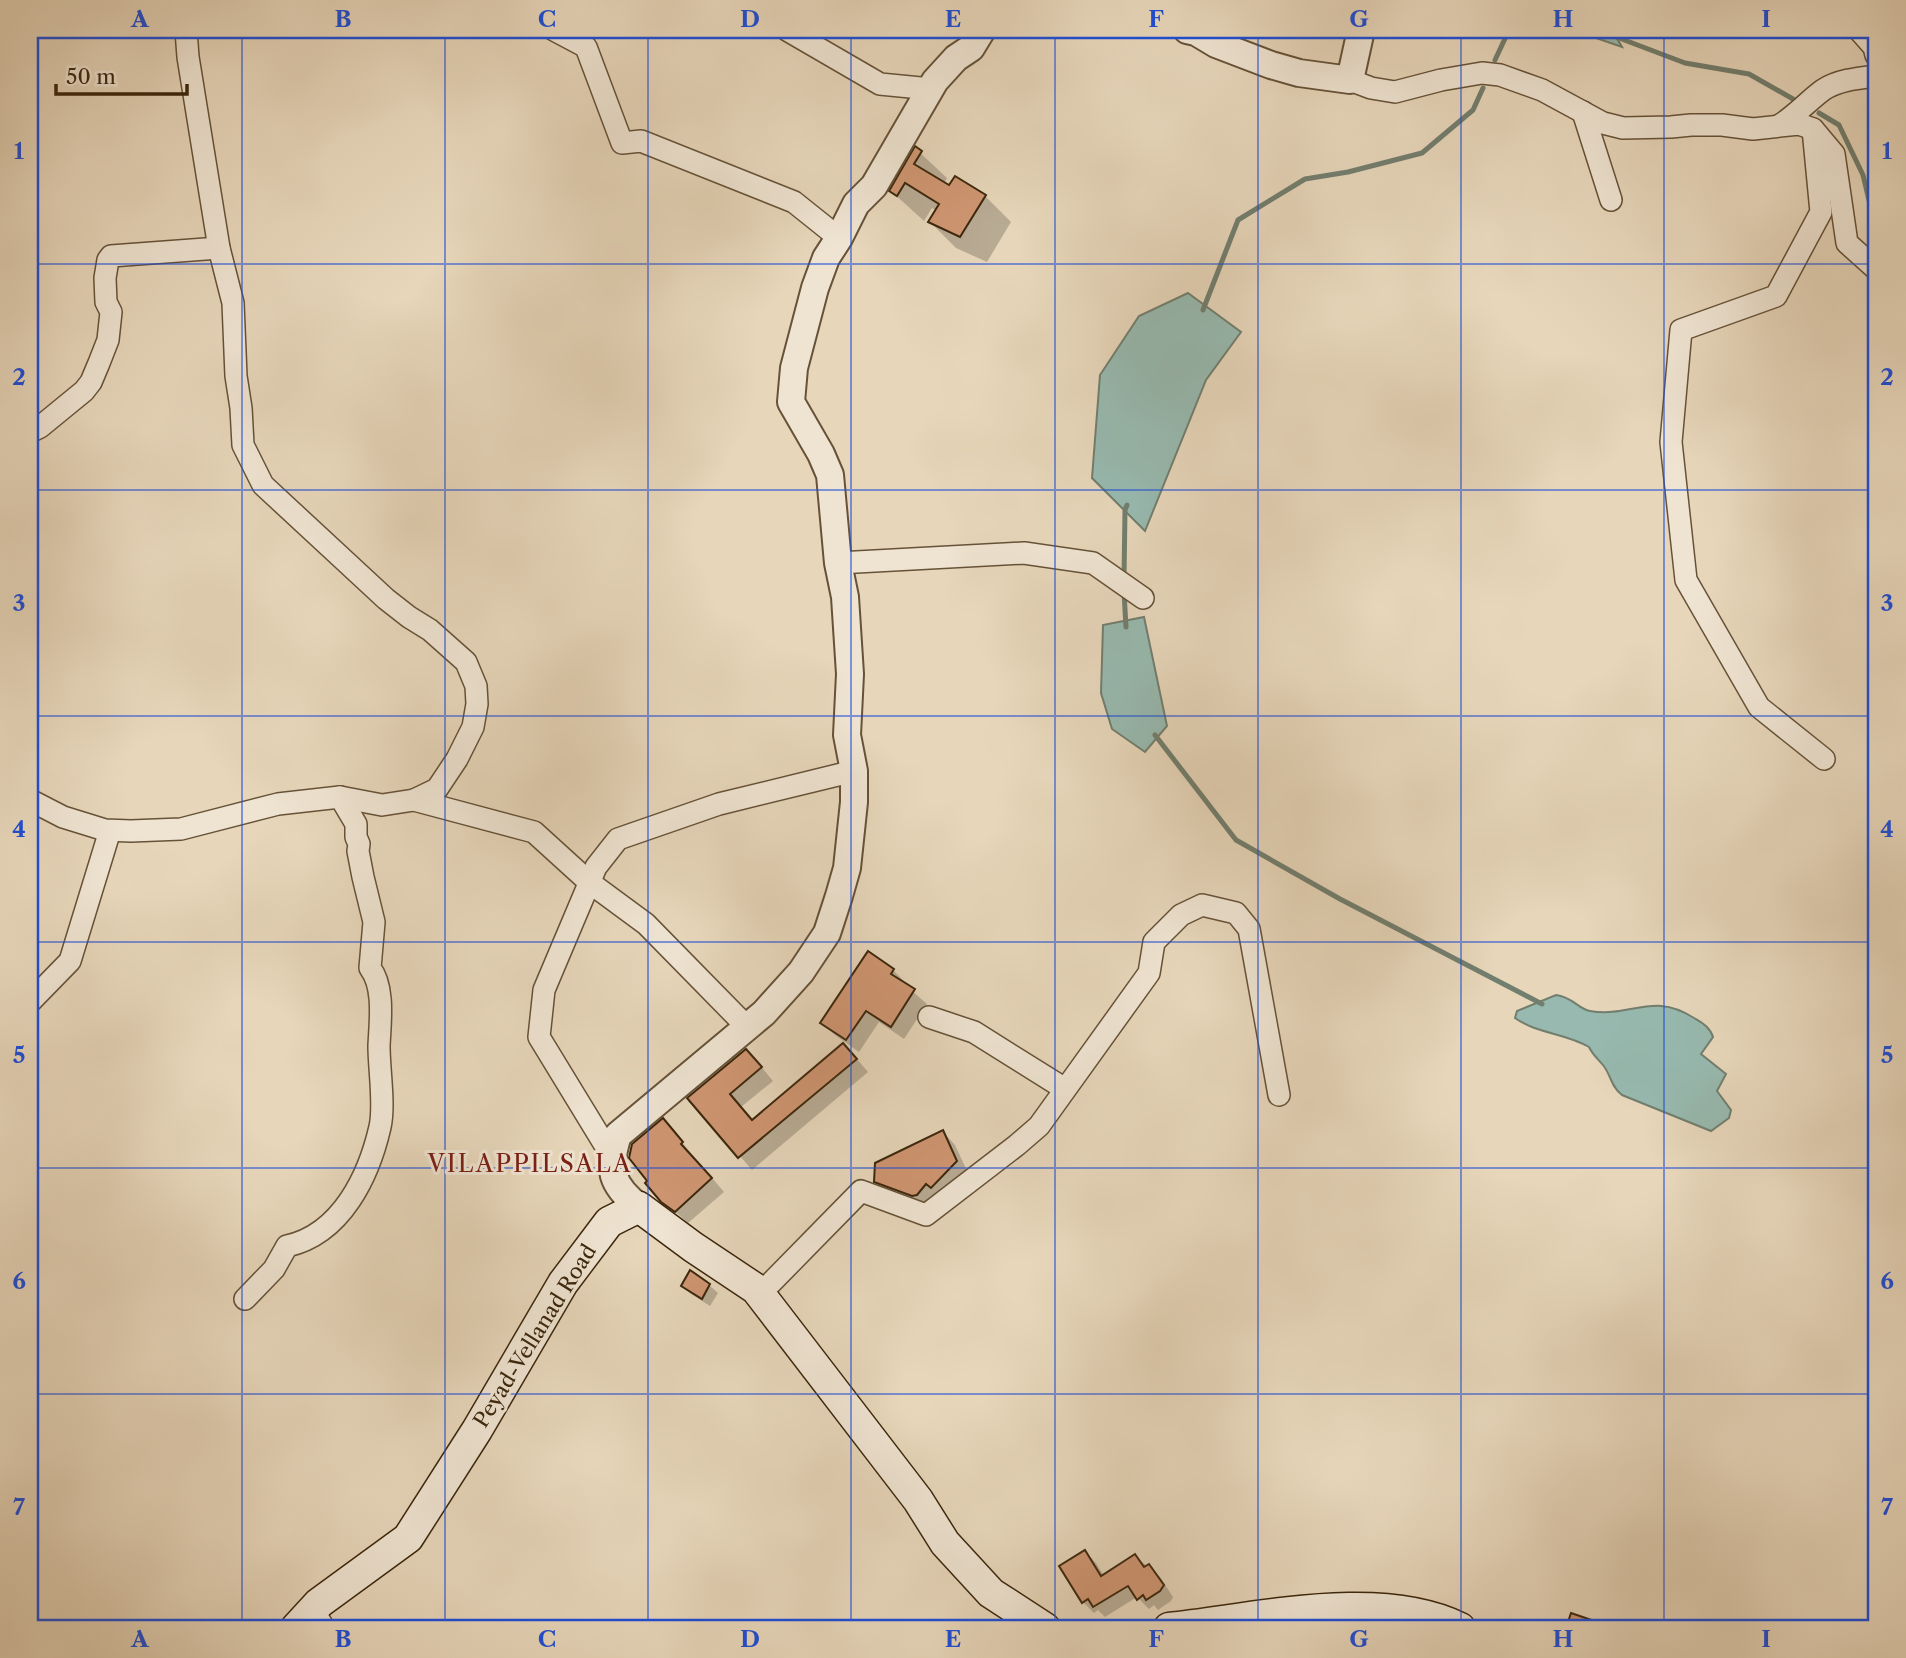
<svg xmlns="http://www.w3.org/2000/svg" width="1906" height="1658" font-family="'Libre Caslon Text',serif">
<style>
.water{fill:#97b9af;stroke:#727e6e;stroke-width:2}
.shadow{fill:#0003}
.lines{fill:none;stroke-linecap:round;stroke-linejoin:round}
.stream{stroke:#727e6e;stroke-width:5}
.building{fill:#cf9672;stroke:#3b260c;stroke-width:2}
.minor-casing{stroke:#665238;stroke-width:24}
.tertiary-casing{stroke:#665238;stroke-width:30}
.secondary-casing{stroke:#3b260c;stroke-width:33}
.minor{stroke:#efe4d2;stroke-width:21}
.tertiary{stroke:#efe4d2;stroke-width:26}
.secondary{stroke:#efe4d2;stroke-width:30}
.grid{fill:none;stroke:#1d4ed8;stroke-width:2;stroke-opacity:0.55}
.labels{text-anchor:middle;stroke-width:6;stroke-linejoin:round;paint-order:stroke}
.street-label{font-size:21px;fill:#3b260c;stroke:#efe4d2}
.quarter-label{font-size:24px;letter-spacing:2px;fill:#7a1f14;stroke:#efe4d2}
.neatline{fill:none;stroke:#1d4ed8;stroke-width:2.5}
.grid-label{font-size:23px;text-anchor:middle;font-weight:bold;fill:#1d4ed8}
</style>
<rect width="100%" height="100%" fill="#e7d6ba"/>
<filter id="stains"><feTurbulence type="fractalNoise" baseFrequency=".00286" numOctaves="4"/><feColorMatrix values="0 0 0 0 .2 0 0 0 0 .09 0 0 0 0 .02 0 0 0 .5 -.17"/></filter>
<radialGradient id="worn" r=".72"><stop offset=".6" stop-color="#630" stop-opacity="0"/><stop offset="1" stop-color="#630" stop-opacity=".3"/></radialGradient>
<g class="water">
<path d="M1598 30H1612L1622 47 1593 37Z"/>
<path d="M1188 293 1241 332 1206 380 1145 531 1092 478 1100 375 1139 316Z"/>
<path d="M1144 617 1167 726 1145 752 1112 729 1101 693 1103 625Z"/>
<path d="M1556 995C1573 997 1578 1009 1590 1011 1631 1018 1653 991 1694 1018 1702 1023 1710 1027 1713 1037L1701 1054 1726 1074 1717 1091 1731 1110 1729 1118 1711 1131 1622 1095C1611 1087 1611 1075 1603 1065 1598 1059 1592 1054 1589 1047 1566 1033 1537 1034 1515 1018L1517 1011Z"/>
</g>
<g class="shadow">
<path d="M916 149 947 178 944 184 985 196 1011 222 987 262 956 248 930 222 937 211 932 208 924 221 891 191Z"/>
<path d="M893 970 906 983 905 985 927 1004 904 1039 879 1022 859 1052 835 1035 822 1023Z"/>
<path d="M856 1058 868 1072 752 1170 690 1098 759 1064 773 1081 741 1107 753 1121Z"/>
<path d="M663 1120 724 1192 688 1223 663 1201Z"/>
<path d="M943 1132 955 1145 969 1175 930 1207 889 1194 876 1181Z"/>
<path d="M709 1285 718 1293 710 1306 691 1294 683 1286Z"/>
<path d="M1085 1552 1096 1563 1104 1576 1135 1556 1160 1577 1173 1597 1171 1601 1158 1610 1154 1605 1149 1609 1137 1597 1105 1617 1098 1610 1094 1613 1083 1602 1061 1566Z"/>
</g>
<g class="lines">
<g class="stream">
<path d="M1598 30 1685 63 1749 74 1793 99"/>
<path d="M1495 60 1509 30"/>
<path d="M1819 113 1839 125 1863 175 1876 230"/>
<path d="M1203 310 1238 220 1305 179 1348 172 1422 153 1473 110 1483 88"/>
<path d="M1124 578 1125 510 1127 505"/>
<path d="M1124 592 1126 627"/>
<path d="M1155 735 1236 840 1340 899 1542 1004"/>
</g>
</g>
<g class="building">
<path d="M915 146 922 151 914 164 949 185 955 176 986 195 960 237 928 222 939 204 905 183 897 196 889 191Z"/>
<path d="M868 951 894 969 891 974 915 989 891 1027 866 1011 846 1040 820 1023Z"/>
<path d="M843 1043 857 1059 738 1158 687 1098 746 1049 762 1067 730 1094 752 1120Z"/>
<path d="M663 1118 683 1142 681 1144 712 1178 675 1212 661 1202 645 1183 647 1181 629 1158 632 1144Z"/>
<path d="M943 1130 957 1161 931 1188 926 1184 917 1195 912 1196 874 1182 875 1163Z"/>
<path d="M690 1270 710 1284 702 1299 681 1286Z"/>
<path d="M1085 1550 1101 1576 1135 1554 1144 1567 1149 1564 1164 1585 1160 1591 1146 1600 1143 1595 1137 1600 1128 1586 1093 1607 1088 1599 1082 1603 1059 1566Z"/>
<path d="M1571 1613 1609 1626V1628H1566Z"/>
</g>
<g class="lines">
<defs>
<g id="minor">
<path d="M554 30 586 47 622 143 641 141 794 202 839 238"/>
<path d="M787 30 880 84 931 89"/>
<path d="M1859 30 1874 47 1876 55"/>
<path d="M1350 80 1371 88 1395 92 1441 80 1482 73 1500 75 1542 90 1603 123 1623 128 1671 127 1691 125H1722L1753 129 1799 124 1813 129 1834 154 1847 243 1876 269"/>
<path d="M1583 112 1611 200"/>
<path d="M1780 125C1796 115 1808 101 1823 90 1838 80 1859 78 1876 76"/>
<path d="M1813 129 1821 212 1776 296 1681 330 1671 442 1686 580 1759 707 1824 759"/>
<path d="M30 432 40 427 84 391 91 382 99 363 108 340 111 312 106 302 105 278 108 260 111 256 219 248"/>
<path d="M838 563 1024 553 1093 563 1143 598"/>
<path d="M30 800 63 817 105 830 131 831 181 829 278 804 340 797 382 805 414 800 437 789 457 759 473 727 477 704 476 686 466 662 430 630 409 617 386 599 263 485 243 445 241 408 236 376 233 303 219 248 188 57 186 30"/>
<path d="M414 800 534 832 589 882 646 924 748 1028"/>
<path d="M30 1002 70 961 108 837"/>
<path d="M929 1017 974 1032 1065 1089"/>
<path d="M611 1155 539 1037 544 990 596 867 618 839 719 804 854 771"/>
<path d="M760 1294 861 1191 926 1215 1017 1145 1039 1126 1149 973 1154 942 1181 915 1202 905 1236 913 1249 929 1279 1095"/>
<path d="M245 1299 274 1269 287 1246C342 1234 369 1175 380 1127 385 1105 379 1070 379 1046 380 1023 385 987 370 968L374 922 363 877 358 851 359 844 356 837V824L340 797"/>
<path d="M313 1610 324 1628"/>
</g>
<g id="tertiary">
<path d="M1187 30 1196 32 1216 44 1271 65 1299 73 1350 80 1361 30"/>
<path d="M639 1207C611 1185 607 1169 618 1135L764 1013 801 972 827 933 839 896 847 868 854 802V771L847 735 850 674 845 597 838 563 830 475 821 454 791 402 794 368 815 288 826 258 839 238 856 204 874 186 935 81 956 58 971 48 982 30"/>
</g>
<g id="secondary">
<path d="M296 1628 319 1603 408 1538 477 1430 563 1283 609 1222 639 1207 693 1247 756 1289 918 1500 945 1543 991 1593 1045 1628"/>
<path d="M1169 1628C1255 1619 1380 1588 1460 1628"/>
</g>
</defs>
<use href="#minor" class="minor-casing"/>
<use href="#tertiary" class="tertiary-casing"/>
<use href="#secondary" class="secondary-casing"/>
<use href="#minor" class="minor"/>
<use href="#tertiary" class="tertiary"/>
<use href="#secondary" class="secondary"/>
</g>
<path class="grid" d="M242 30V1628M445 30V1628M648 30V1628M851 30V1628M1055 30V1628M1258 30V1628M1461 30V1628M1664 30V1628M30 264H1876M30 490H1876M30 716H1876M30 942H1876M30 1168H1876M30 1394H1876"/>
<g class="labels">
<g class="street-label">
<text transform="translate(535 1336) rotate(-58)" y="7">Peyad-Vellanad Road</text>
</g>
<g class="quarter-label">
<text x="530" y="1172">VILAPPILSALA</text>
</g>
</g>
<rect width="1906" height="1658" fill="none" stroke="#e7d6ba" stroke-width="77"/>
<path d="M56 84v10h131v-10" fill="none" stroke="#3b260c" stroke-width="3.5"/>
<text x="66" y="84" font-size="21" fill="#3b260c" stroke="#efe4d2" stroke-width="5" paint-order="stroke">50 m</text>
<rect x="38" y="38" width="1830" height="1582" class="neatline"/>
<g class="grid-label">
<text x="140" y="27">A</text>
<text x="343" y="27">B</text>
<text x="547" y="27">C</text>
<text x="750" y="27">D</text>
<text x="953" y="27">E</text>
<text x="1156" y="27">F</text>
<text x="1359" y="27">G</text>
<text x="1563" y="27">H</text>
<text x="1766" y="27">I</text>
<text x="19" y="159">1</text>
<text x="1887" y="159">1</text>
<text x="19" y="385">2</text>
<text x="1887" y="385">2</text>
<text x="19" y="611">3</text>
<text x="1887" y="611">3</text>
<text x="19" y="837">4</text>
<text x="1887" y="837">4</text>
<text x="19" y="1063">5</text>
<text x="1887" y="1063">5</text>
<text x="19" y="1289">6</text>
<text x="1887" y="1289">6</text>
<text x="19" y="1515">7</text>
<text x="1887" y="1515">7</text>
<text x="140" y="1647">A</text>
<text x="343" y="1647">B</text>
<text x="547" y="1647">C</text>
<text x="750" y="1647">D</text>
<text x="953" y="1647">E</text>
<text x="1156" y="1647">F</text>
<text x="1359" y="1647">G</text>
<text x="1563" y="1647">H</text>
<text x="1766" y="1647">I</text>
</g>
<rect width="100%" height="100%" filter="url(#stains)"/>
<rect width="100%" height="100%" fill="url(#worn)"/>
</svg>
